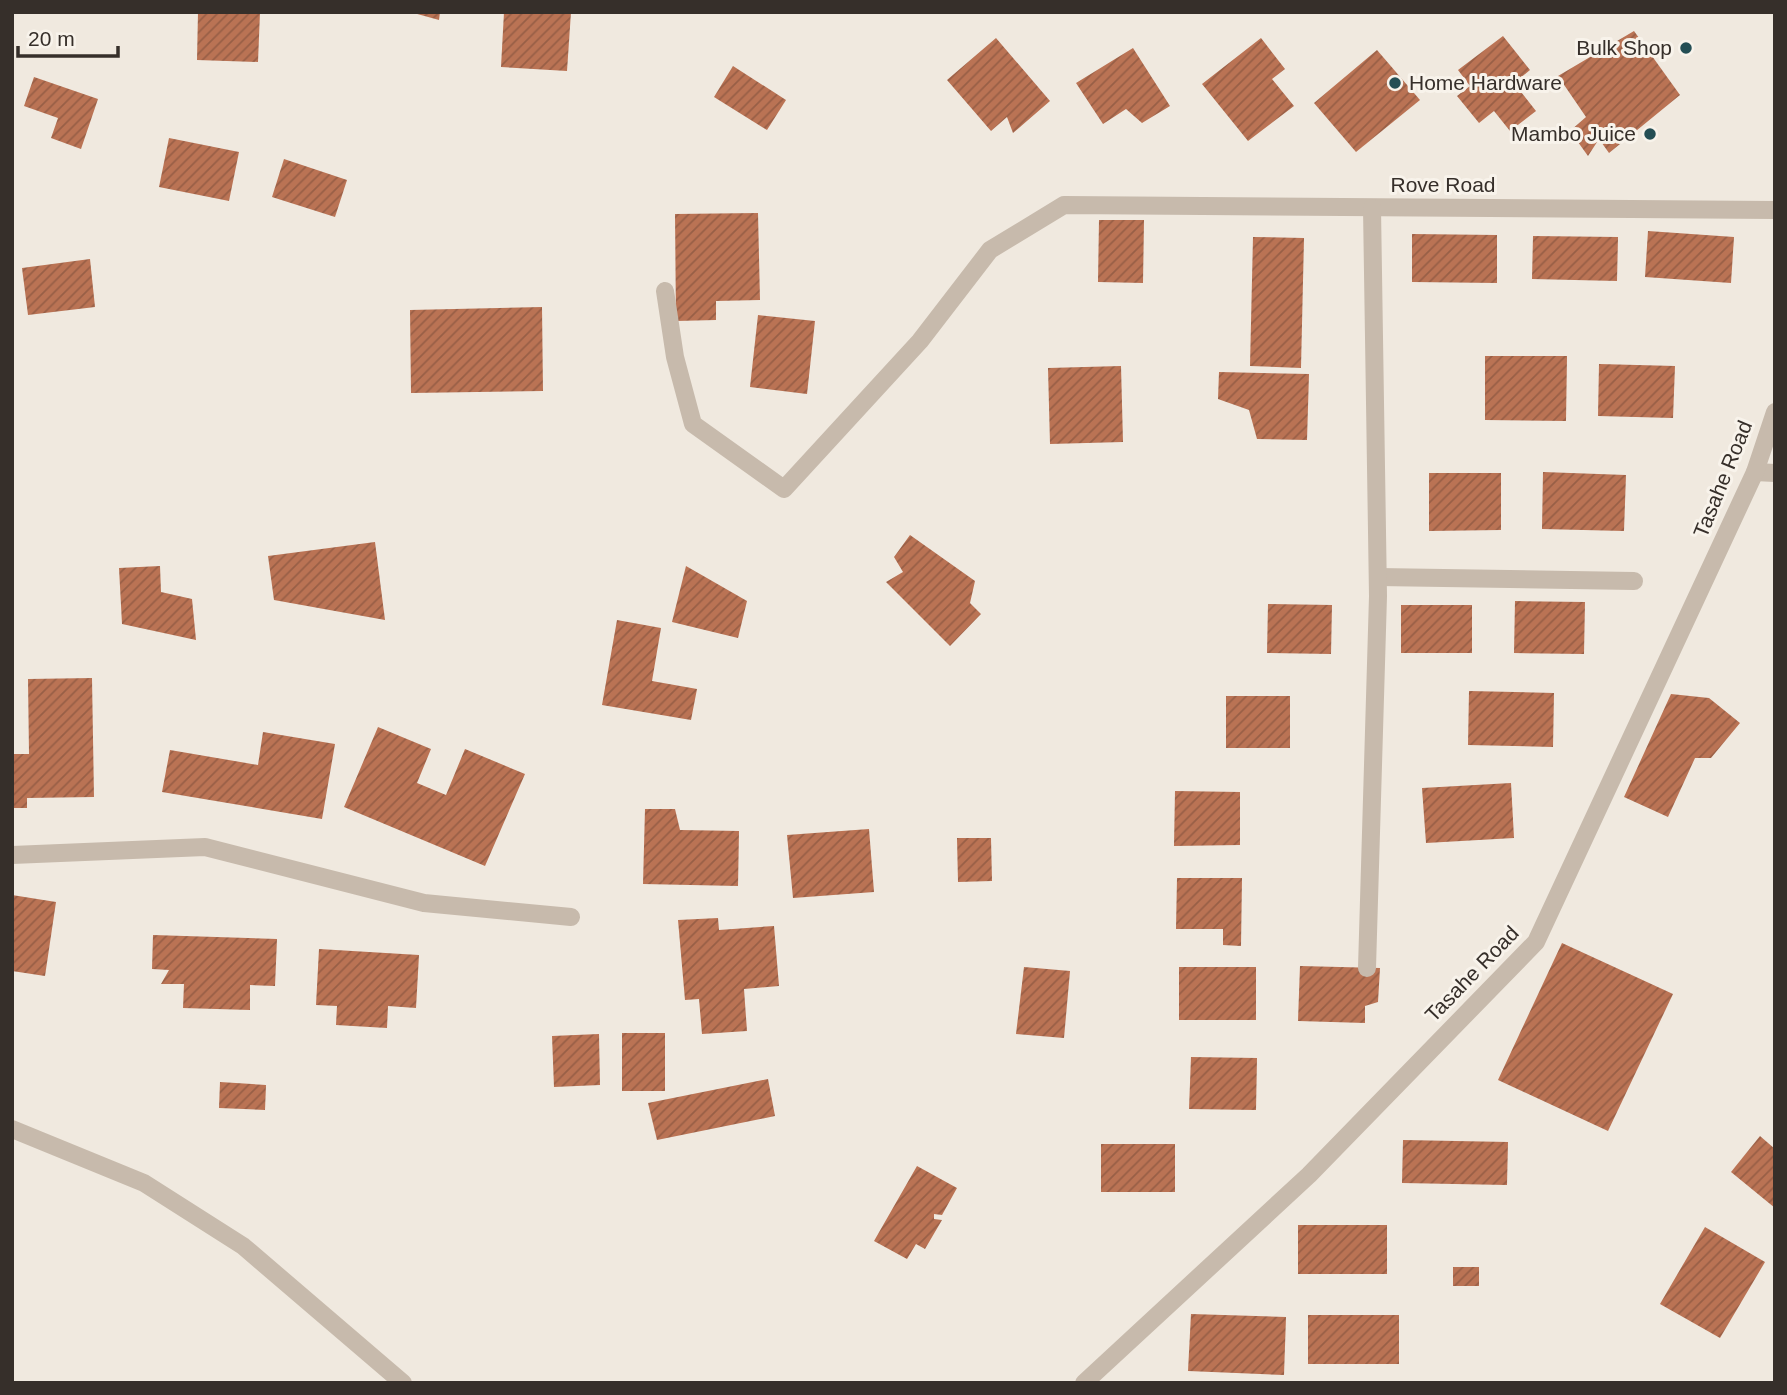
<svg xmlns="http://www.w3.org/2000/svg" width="1787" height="1395" font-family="Arial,sans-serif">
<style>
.building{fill:url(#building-hatch)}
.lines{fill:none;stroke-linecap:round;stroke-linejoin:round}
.minor{stroke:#c7baac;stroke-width:18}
.tertiary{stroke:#c7baac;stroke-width:18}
.poi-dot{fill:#244e54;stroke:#f8f3eb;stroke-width:2.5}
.labels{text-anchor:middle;stroke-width:6;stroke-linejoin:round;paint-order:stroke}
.poi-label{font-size:21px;fill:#362f2a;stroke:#f8f3eb;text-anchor:end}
.street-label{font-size:21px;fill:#362f2a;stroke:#f8f3eb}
</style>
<defs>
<pattern id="building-hatch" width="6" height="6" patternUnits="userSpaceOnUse" patternTransform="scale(1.75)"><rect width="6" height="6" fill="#ba7354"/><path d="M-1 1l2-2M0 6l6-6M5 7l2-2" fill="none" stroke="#985f46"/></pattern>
</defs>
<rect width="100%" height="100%" fill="#f0e9df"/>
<g class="building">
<path d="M198 12H260L258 62 197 60Z"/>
<path d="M410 12H440L439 20Z"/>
<path d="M504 12H571L567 71 501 67Z"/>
<path d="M1634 31 1680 95 1609 153 1599 139 1588 156 1570 131 1586 117 1558 76Z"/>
<path d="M1503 36 1530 70 1514 83 1536 111 1510 131 1494 111 1479 123 1457 96 1470 86 1458 70Z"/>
<path d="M996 38 1050 101 1013 133 1007 117 991 131 947 80Z"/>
<path d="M1261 38 1285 69 1272 79 1294 106 1248 141 1202 84Z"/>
<path d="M1133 48 1170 106 1142 123 1126 109 1103 124 1076 83Z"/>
<path d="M1377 50 1420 100 1356 152 1314 103Z"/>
<path d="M733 66 786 100 767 130 714 97Z"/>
<path d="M34 77 98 99 81 149 51 138 58 118 24 106Z"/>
<path d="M169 138 239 152 229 201 159 187Z"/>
<path d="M284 159 347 180 335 217 272 197Z"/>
<path d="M758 213 760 300 716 301V320L676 321 675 214Z"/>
<path d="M1099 220H1144L1143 283 1098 282Z"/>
<path d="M1648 231 1734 237 1731 283 1645 277Z"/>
<path d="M1412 234 1497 235V283L1412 282Z"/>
<path d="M1533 236 1618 237 1617 281 1532 279Z"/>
<path d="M1253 237 1304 238 1301 368 1250 366Z"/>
<path d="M90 259 95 307 28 315 22 268Z"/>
<path d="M542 307 543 391 411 393 410 310Z"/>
<path d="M758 315 815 321 807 394 750 387Z"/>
<path d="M1485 356H1567L1566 421 1485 420Z"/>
<path d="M1599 364 1675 366 1673 418 1598 416Z"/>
<path d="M1121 366 1123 442 1050 444 1048 368Z"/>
<path d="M1219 372 1309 374 1307 440 1257 439 1249 410 1218 399Z"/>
<path d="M1543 472 1626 475 1624 531 1542 529Z"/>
<path d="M1429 473H1501V530L1429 531Z"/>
<path d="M910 535 975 581 970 603 981 614 950 646 886 582 903 572 894 557Z"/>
<path d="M375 542 385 620 274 600 268 556Z"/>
<path d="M160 566 161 592 192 599 196 640 122 624 119 568Z"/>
<path d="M686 566 747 601 738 638 672 622Z"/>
<path d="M1515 601 1585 602 1584 654 1514 653Z"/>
<path d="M1268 604 1332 605 1331 654 1267 653Z"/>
<rect x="1401" y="605" width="71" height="48"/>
<path d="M617 620 661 628 652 681 697 689 691 720 602 705Z"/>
<path d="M92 678 94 797 27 798V808H12V754H29L28 679Z"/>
<path d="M1469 691 1554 693 1553 747 1468 745Z"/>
<path d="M1671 694 1709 698 1740 723 1711 758H1695L1668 817 1624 797Z"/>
<rect x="1226" y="696" width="64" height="52"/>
<path d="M378 727 431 749 417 783 446 795 465 749 525 774 485 866 344 807Z"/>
<path d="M263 732 335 744 322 819 162 792 170 750 258 765Z"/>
<path d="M1511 783 1514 838 1426 843 1422 788Z"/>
<path d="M1175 791 1240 792V845L1174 846Z"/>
<path d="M645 809H675L680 830 739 831 738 886 643 884Z"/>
<path d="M869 829 874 892 793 898 787 835Z"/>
<path d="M957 838H991L992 881 958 882Z"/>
<path d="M1177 878H1242L1241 946 1223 945V929H1176Z"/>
<path d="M12 895 56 902 45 976 12 971Z"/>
<path d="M718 918 719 930 774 926 779 986 744 989 747 1031 702 1034 699 999 685 1000 678 920Z"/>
<path d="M153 935 277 939 275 986 250 985V1010L183 1008 184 984H161L169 970 152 969Z"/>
<path d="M1562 943 1673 994 1608 1131 1498 1080Z"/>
<path d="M319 949 419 955 416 1008 388 1006 387 1028 336 1025 337 1006 316 1005Z"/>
<path d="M1300 966 1380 968 1378 1002 1365 1006V1023L1298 1021Z"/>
<path d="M1024 967 1070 971 1064 1038 1016 1034Z"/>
<rect x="1179" y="967" width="77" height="53"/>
<rect x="622" y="1033" width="43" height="58"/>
<path d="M599 1034 600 1085 554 1087 552 1036Z"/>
<path d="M1191 1057 1257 1058 1256 1110 1189 1109Z"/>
<path d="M768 1079 775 1116 657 1140 648 1103Z"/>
<path d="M220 1082 266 1085 265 1110 219 1108Z"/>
<path d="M1760 1136 1775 1149V1208L1731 1172Z"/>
<path d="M1403 1140 1508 1142 1507 1185 1402 1183Z"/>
<rect x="1101" y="1144" width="74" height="48"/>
<path d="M917 1166 957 1188 942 1215 934 1214V1219L942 1220 925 1249 916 1244 907 1259 874 1241Z"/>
<rect x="1298" y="1225" width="89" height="49"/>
<path d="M1705 1227 1765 1262 1720 1338 1660 1304Z"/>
<rect x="1453" y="1267" width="26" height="19"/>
<path d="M1191 1314 1286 1317 1284 1375 1188 1371Z"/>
<rect x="1308" y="1315" width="91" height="49"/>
</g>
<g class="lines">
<g class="minor">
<path d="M665 291 675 357 693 424 784 489 920 341 990 250 1064 205 1775 210"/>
<path d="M1755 472 1775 473"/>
<path d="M1378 577 1634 581"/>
<path d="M12 855 205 847 424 903 571 917"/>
<path d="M1367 968 1378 596 1372 208"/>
<path d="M12 1129 144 1183 243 1246 403 1383"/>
</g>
<path class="tertiary" d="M1084 1383 1309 1175 1536 942 1755 472 1775 412"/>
</g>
<g class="poi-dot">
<circle cx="1686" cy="48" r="7"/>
<circle cx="1395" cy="83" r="7"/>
<circle cx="1650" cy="134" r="7"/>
</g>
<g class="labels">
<g class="poi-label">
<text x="1672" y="55">Bulk Shop</text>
<text x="1409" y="90" text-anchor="start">Home Hardware</text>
<text x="1636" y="141">Mambo Juice</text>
</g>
<g class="street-label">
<text x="1443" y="192">Rove Road</text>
<text transform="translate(1723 479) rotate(-68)" y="7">Tasahe Road</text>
<text transform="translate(1472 974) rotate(-46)" y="7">Tasahe Road</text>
</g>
</g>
<rect width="1787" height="1395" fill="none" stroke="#362f2a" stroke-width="28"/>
<path d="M18 46v10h100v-10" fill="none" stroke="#362f2a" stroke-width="3.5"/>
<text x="28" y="46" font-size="21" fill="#362f2a" stroke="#f8f3eb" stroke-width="5" paint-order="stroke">20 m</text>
</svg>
